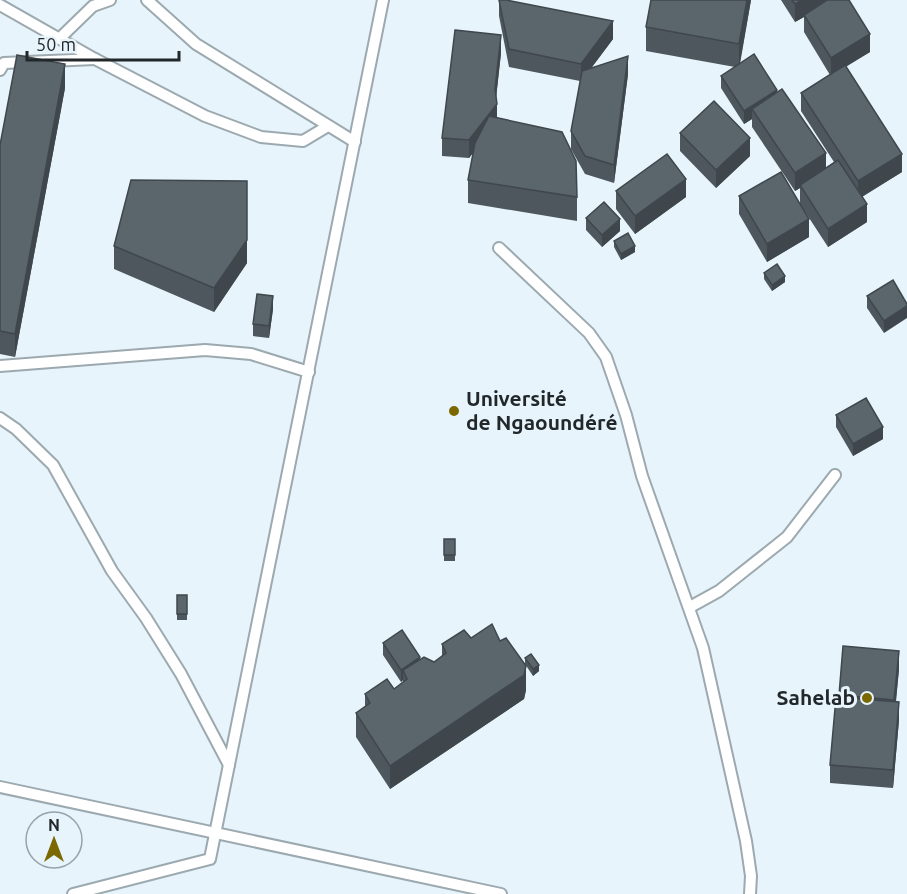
<svg xmlns="http://www.w3.org/2000/svg" width="907" height="894" font-family="Ubuntu,sans-serif">
<style>
.lines{fill:none;stroke-linecap:round;stroke-linejoin:round}
.lane-casing{stroke:#9ca9af;stroke-width:14}
.lane{stroke:#fff;stroke-width:10}
.wall{fill:#4d575d}
.shaded-wall{fill:#3f474c}
.building{fill:#5a656c;stroke:#3f474c;stroke-width:1.5}
.poi-dot{fill:#7b6800;stroke:#e7f4fc;stroke-width:2}
.labels{text-anchor:middle;stroke-width:6;stroke-linejoin:round;paint-order:stroke}
.poi-label{font-size:21px;font-weight:bold;fill:#22272a;stroke:#e7f4fc;text-anchor:start}
</style>
<rect width="100%" height="100%" fill="#e7f4fc"/>
<g class="lines">
<defs>
<g id="lane">
<path d="M147 0 196 44 355 142"/>
<path d="M0 5 95 59 205 116 261 137 303 141 328 126"/>
<path d="M60 38 93 6 110 0"/>
<path d="M0 70 4 63 95 59"/>
<path d="M499 248 589 333 606 357 626 415 642 476 703 648 746 841 751 876 750 894"/>
<path d="M0 366 205 350 251 354 309 372"/>
<path d="M0 418 16 429 53 465 112 571 146 618 181 674 229 765"/>
<path d="M690 607 719 591 787 537 835 475"/>
<path d="M0 787 501 894"/>
<path d="M73 894 210 859 383 0"/>
</g>
</defs>
<use href="#lane" class="lane-casing"/>
<use href="#lane" class="lane"/>
</g>
<g class="wall">
<path d="M499 0 613 39 591 68 628 74 614 183 585 174 571 149V131L580 81 509 67 499 16Z"/>
<path d="M751 0 740 64 777 92 826 168 834 162 801 111V93L830 75 804 32V17L795 22 781 0H849L870 52 846 66 902 172 862 197 867 222 828 247 800 204 809 237 767 262 739 214V196L800 203V188L795 191 752 127V119L744 124 721 88V76L735 67 646 51V27Z"/>
<path d="M501 53 496 98 497 117 577 197V221L468 203V180L473 153 469 158 442 156V138Z"/>
<path d="M65 88 15 357 0 354V145Z"/>
<path d="M680 133 750 156 716 188 680 151Z"/>
<path d="M616 191 686 197 635 234 616 209Z"/>
<path d="M586 218 620 231 602 247 586 230Z"/>
<path d="M614 241 635 252 621 260 614 247Z"/>
<path d="M114 246 247 263 214 312 114 269Z"/>
<path d="M764 273 785 282 772 291 764 279Z"/>
<path d="M893 280 884 333 867 308V296Z"/>
<path d="M273 309 269 338 253 336V324Z"/>
<path d="M836 415 883 439 853 456 836 427Z"/>
<rect x="444" y="539" width="11" height="22"/>
<rect x="177" y="595" width="10" height="25"/>
<path d="M471 638 526 690 524 699 390 789 356 737V713L365 707V694L394 689 403 682V680L401 682 383 655V643L420 660 434 662 442 656V644Z"/>
<path d="M843 646 899 669 896 702 899 720 893 788 830 783V765L839 697Z"/>
<path d="M525 658 539 671 533 676 525 664Z"/>
</g>
<g class="shaded-wall">
<path d="M747 0H751L739 67V44Z"/>
<path d="M802 0H831L804 15V17L795 22V4Z"/>
<path d="M613 21V39L581 82V64Z"/>
<path d="M870 34V52L831 76V58Z"/>
<path d="M501 35V53L495 107 497 104V122L469 158V140L495 89Z"/>
<path d="M628 56V74L614 183V165Z"/>
<path d="M65 64V88L15 357V334Z"/>
<path d="M777 90V102L752 109V119L744 124V111Z"/>
<path d="M750 138V156L716 188V170Z"/>
<path d="M826 153V171L800 185V188L795 191V173Z"/>
<path d="M902 154V172L858 199V181Z"/>
<path d="M686 179V197L635 234V216Z"/>
<path d="M867 204V222L828 247V229Z"/>
<path d="M620 219V231L602 247V235Z"/>
<path d="M809 219V237L767 262V244Z"/>
<path d="M247 240V263L214 312V288Z"/>
<path d="M635 246V252L621 260V254Z"/>
<path d="M785 276V282L772 291V285Z"/>
<path d="M273 296V309L269 338V326Z"/>
<path d="M907 306V318L884 333V321Z"/>
<path d="M883 427V439L853 456V444Z"/>
<path d="M899 651V669L894 718V700Z"/>
<path d="M420 657V669L403 670V680L401 682V670Z"/>
<path d="M539 665V671L533 676V669Z"/>
<path d="M526 666V690L524 699 390 789V766Z"/>
<path d="M899 702V720L893 788V770Z"/>
</g>
<g class="building">
<path d="M499 0H506L613 21 581 64 509 49Z"/>
<path d="M651 0H747L739 44 646 27Z"/>
<path d="M792 0H802L795 4Z"/>
<path d="M827 0H849L870 34 831 58 804 15Z"/>
<path d="M455 30 501 35 495 89 497 104 469 140 442 138Z"/>
<path d="M754 54 777 90 744 111 721 76Z"/>
<path d="M17 55 65 64 15 334 0 331V145Z"/>
<path d="M628 56 614 165 585 156 571 131 582 71Z"/>
<path d="M845 65 902 154 858 181 801 93Z"/>
<path d="M782 89 826 153 795 173 752 109Z"/>
<path d="M714 101 750 138 716 170 680 133Z"/>
<path d="M489 116 562 132 576 161 577 197 468 180 475 143Z"/>
<path d="M667 154 686 179 635 216 616 191Z"/>
<path d="M838 160 867 204 828 229 800 185Z"/>
<path d="M781 172 809 219 767 244 739 196Z"/>
<path d="M131 180 247 181V240L214 288 114 246Z"/>
<path d="M604 202 620 219 602 235 586 218Z"/>
<path d="M628 233 635 246 621 254 614 241Z"/>
<path d="M777 264 785 276 772 285 764 273Z"/>
<path d="M893 280 907 304V306L884 321 867 296Z"/>
<path d="M257 294 273 296 269 326 253 324Z"/>
<path d="M866 398 883 427 853 444 836 415Z"/>
<rect x="444" y="539" width="11" height="16"/>
<rect x="177" y="595" width="10" height="19"/>
<path d="M492 624 500 641 506 638 526 666 524 675 390 766 356 713 370 703 365 694 387 679 394 689 407 679 403 670 424 657 434 662 446 653 442 644 464 630 471 638Z"/>
<path d="M402 630 420 657 401 670 383 643Z"/>
<path d="M843 646 899 651 894 700 839 695Z"/>
<path d="M531 654 539 665 533 669 525 658Z"/>
<path d="M836 697 899 702 893 770 830 765Z"/>
</g>
<g class="poi-dot">
<circle cx="454" cy="411" r="6"/>
<circle cx="867" cy="698" r="6"/>
</g>
<g class="labels">
<g class="poi-label">
<text x="466" y="406">Université<tspan x="466" dy="24">de Ngaoundéré</tspan></text>
<text x="855" y="705" text-anchor="end">Sahelab</text>
</g>
</g>
<g transform="translate(54 840)"><circle r="28" fill="#e7f4fc" stroke="#98a2a8" stroke-width="1.5"/>
<path d="M0-4.5L10 22L0 15L-10 22Z" fill="#7b6800"/>
<text y="-9" font-size="16" font-weight="bold" text-anchor="middle" fill="#22272a">N</text>
</g>
<path d="M27 51v9h152v-9" fill="none" stroke="#22272a" stroke-width="3"/>
<text x="36" y="51" font-size="18" fill="#22272a" stroke="#e7f4fc" stroke-width="4.5" paint-order="stroke">50 m</text>
</svg>
